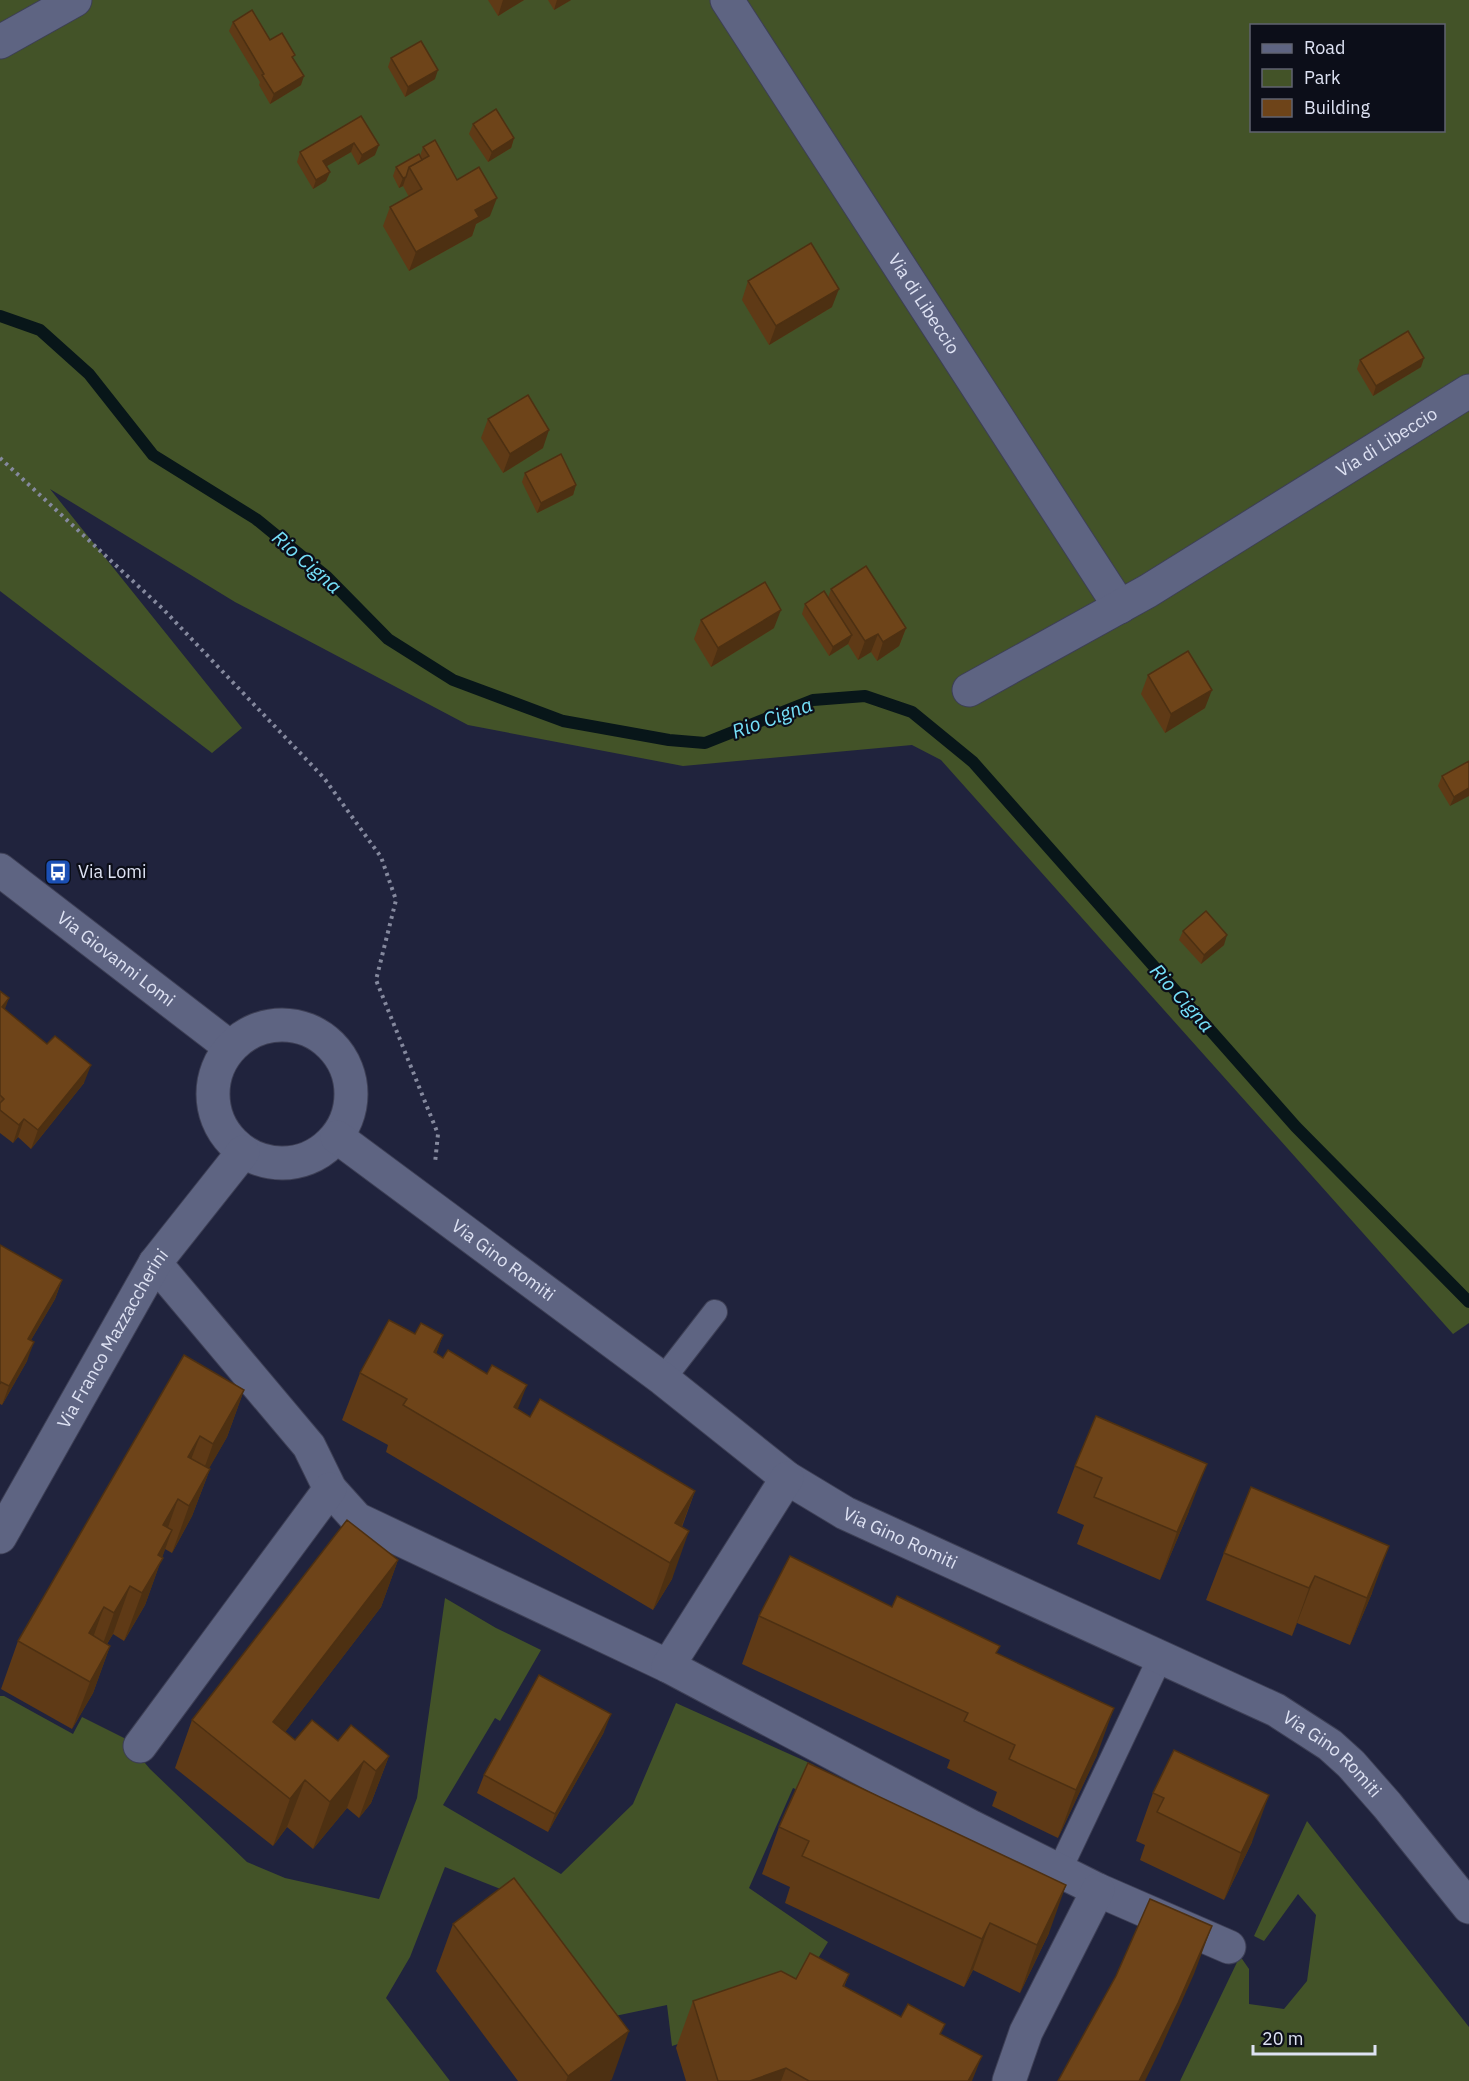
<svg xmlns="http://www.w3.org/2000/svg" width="1469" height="2081" font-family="'IBM Plex Sans',sans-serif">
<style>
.green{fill:#435328;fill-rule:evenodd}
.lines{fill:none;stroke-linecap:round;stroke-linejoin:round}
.stream{stroke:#081619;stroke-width:12}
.service-casing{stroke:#3d3f55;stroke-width:26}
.minor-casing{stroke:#3d3f55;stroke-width:35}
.path{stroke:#85899e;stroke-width:4;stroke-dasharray:3 4.5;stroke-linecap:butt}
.service{stroke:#5e6482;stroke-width:24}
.minor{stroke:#5e6482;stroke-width:33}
.wall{fill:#5f3a16}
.shaded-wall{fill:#4d3012}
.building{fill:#6e4419;stroke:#4d3012;stroke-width:1.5}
.labels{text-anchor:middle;stroke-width:4.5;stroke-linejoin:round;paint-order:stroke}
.street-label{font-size:18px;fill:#dee2f3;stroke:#0c0e19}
.poi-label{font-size:18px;fill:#dee2f3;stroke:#0c0e19;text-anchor:start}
.water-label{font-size:20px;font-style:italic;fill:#75e0f9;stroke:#0c0e19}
</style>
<rect width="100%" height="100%" fill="#20233d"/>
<g class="green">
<path d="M0 0H1469V1323L1453 1334 941 760 912 745 683 766 468 725 235 602 50 489 242 728 212 753 0 591ZM1252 26H1444V130H1252Z"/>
<path d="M445 1598 496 1628 541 1650 500 1721 495 1718 443 1805 561 1874 633 1804 676 1703 814 1765 800 1791 793 1788 749 1888 828 1942 794 1998 782 2010 672 2046 667 2005 615 2016 531 1901 445 1867 410 1957 386 1998 450 2081H0V1696H4L73 1734 82 1717 124 1738 150 1769 247 1862 285 1878 379 1899 417 1798Z"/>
<path d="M1307 1821 1469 2027V2081H1180L1240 1956 1249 1969V2004L1284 2009 1307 1981 1316 1915 1298 1894 1264 1941 1254 1936Z"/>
</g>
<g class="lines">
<path class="stream" d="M0 316 40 330 89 374 153 455 256 519 327 577 388 639 453 680 563 721 669 740 705 743 813 700 865 696 912 712 973 762 1296 1127 1469 1302"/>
<defs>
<g id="service">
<path d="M663 1379 715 1312"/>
<path d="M1059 1871 1160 1658"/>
</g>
<g id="minor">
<path id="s1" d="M727 0 1120 607"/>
<path d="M0 42 75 0"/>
<path id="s2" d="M969 690 1148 591 1469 391"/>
<path id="s3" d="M0 870 230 1047"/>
<circle cx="282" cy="1094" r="69"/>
<path id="s4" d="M337 1137 663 1379 787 1478 845 1513 1276 1710 1330 1745 1351 1764 1387 1805 1469 1907"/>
<path d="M155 1263 309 1446 330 1489 357 1519 668 1666"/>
<path d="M787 1478 668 1666 972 1827 1098 1890 1229 1947"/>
<path id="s5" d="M0 1537 155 1263 243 1152"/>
<path d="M140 1746 330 1489"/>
<path d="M1009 2081 1026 2032 1098 1890"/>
</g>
</defs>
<use href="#service" class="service-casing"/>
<use href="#minor" class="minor-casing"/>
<path class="path" d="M0 458 163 609 324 778 381 857 396 900 376 980 438 1134 435 1163"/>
<use href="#service" class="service"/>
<use href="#minor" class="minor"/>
</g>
<g class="wall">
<path d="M488 0H524L498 16Z"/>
<path d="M548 0H571L554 10Z"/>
<path d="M233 22 270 40 294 59 301 85 270 104 259 85 260 82 229 31Z"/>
<path d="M391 58 435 79 405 97 388 67Z"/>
<path d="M361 116 375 155 358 165 351 152 327 166 330 172 326 181 313 189 297 162 300 152Z"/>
<path d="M473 124 514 138 511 148 488 162 469 134Z"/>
<path d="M423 147 457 180 490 216 476 224 472 236 409 271 383 226 390 207 409 197 403 186 399 188 393 176 396 167 420 156Z"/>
<path d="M748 281 832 307 769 345 742 300Z"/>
<path d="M1360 360 1421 367 1373 396 1357 369Z"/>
<path d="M488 419 543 448 503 473 481 438Z"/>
<path d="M525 473 576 485 573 495 537 513 522 482Z"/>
<path d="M831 589 906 628 899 646 877 661 871 652 858 660 848 644 829 656 802 614 805 604 828 598Z"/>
<path d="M701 620 774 628 711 667 694 639Z"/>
<path d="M1148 675 1205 708 1165 733 1141 694Z"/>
<path d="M1469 761 1450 806 1438 786 1442 776Z"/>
<path d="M1183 931 1224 945 1201 964 1179 940Z"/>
<path d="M0 991 5 1009 84 1083 31 1149 18 1137 13 1143 0 1133Z"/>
<path d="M0 1245 62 1280 55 1299 31 1340 27 1361 2 1405 0 1404Z"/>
<path d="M415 1334 443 1335 436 1353 518 1409 530 1417 695 1491 682 1527 672 1579 653 1610 386 1452 388 1445 342 1420 360 1373Z"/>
<path d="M184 1355 244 1390 227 1437 209 1468 210 1469 192 1516 172 1553 165 1549 145 1605 124 1641 113 1634 107 1644 110 1646 93 1693 72 1729 1 1689 18 1641Z"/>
<path d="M1075 1466 1189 1511 1160 1580 1077 1544 1084 1525 1057 1513Z"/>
<path d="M1251 1487 1372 1593 1350 1645 1297 1623 1292 1636 1206 1600 1224 1553Z"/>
<path d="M398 1560 381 1607 285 1732 295 1740 338 1741 389 1756 371 1803 359 1818 347 1808 313 1849 287 1827 273 1846 175 1768 192 1720Z"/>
<path d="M892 1607 997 1653 1097 1755 1058 1838 992 1806 997 1792 947 1768 950 1760 742 1664 759 1616Z"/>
<path d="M604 1732 548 1832 477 1793 484 1775Z"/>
<path d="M1174 1750 1252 1842 1224 1900 1140 1860 1145 1845 1136 1841 1153 1793Z"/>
<path d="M779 1827 1049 1933 1020 1993 973 1970 964 1987 785 1903 790 1887 762 1874Z"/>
<path d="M453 1924 612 2079 609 2081H518L436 1971Z"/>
<path d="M849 1974 844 1987 901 2017 941 2034 972 2081H686L676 2048 693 2001 796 1979Z"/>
</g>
<g class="shaded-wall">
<path d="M503 0H524L498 16Z"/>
<path d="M557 0H571L554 10Z"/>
<path d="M438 70 435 79 405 97 408 87Z"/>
<path d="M304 76 301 85 270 104 274 94Z"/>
<path d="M514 138 511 148 488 162 492 152Z"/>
<path d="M354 143 351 152 320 170 323 161Z"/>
<path d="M379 145 375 155 358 165 362 155Z"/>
<path d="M330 172 326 181 313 189 316 180Z"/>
<path d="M406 177 403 186 399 188 403 178Z"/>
<path d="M497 198 490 216 476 224 472 236 409 271 416 252 475 210Z"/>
<path d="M839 289 832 307 769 345 776 326Z"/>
<path d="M1424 358 1421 367 1373 396 1376 386Z"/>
<path d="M549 430 543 448 503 473 510 454Z"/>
<path d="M576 485 573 495 537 513 541 503Z"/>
<path d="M781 610 774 628 711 667 718 648Z"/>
<path d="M906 628 899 646 877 661 883 642Z"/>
<path d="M878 634 871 652 858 660 865 641Z"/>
<path d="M852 635 848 644 829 656 833 647Z"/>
<path d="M1212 690 1205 708 1165 733 1171 714Z"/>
<path d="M1469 788V796L1450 806 1454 797Z"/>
<path d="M1227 935 1224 945 1201 964 1204 955Z"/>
<path d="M9 998 2 1017V1007Z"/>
<path d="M91 1065 84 1083 31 1149 38 1130Z"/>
<path d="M24 1119 18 1137 13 1143 19 1125Z"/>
<path d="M62 1280 55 1299 21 1357 28 1339Z"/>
<path d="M443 1335 426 1382 434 1352Z"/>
<path d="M34 1342 27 1361 2 1405 9 1386Z"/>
<path d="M527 1385 509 1432 514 1407Z"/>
<path d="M244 1390 227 1437 196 1491 213 1444Z"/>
<path d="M200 1436 182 1483 188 1457Z"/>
<path d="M1207 1464 1189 1511 1160 1580 1177 1532Z"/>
<path d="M210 1469 192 1516 172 1553 189 1506Z"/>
<path d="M695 1491 677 1538 675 1523Z"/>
<path d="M178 1499 161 1547 163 1525Z"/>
<path d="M172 1530 145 1605 124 1641 142 1593 158 1555Z"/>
<path d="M689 1531 672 1579 653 1610 670 1563Z"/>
<path d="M1389 1546 1372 1593 1350 1645 1367 1598Z"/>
<path d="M398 1560 381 1607 256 1770 273 1722Z"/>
<path d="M1315 1576 1297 1623 1292 1636 1309 1588Z"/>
<path d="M130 1586 113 1634 97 1660 114 1613Z"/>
<path d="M104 1607 87 1654 89 1633Z"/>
<path d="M110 1646 93 1693 72 1729 90 1682Z"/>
<path d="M1114 1708 1097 1755 1058 1838 1076 1790Z"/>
<path d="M611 1714 604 1732 548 1832 555 1814Z"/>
<path d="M389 1756 371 1803 359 1818 376 1771Z"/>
<path d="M364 1761 347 1808 313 1849 330 1802Z"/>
<path d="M305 1780 287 1827 273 1846 290 1799Z"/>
<path d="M1269 1795 1252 1842 1224 1900 1241 1853Z"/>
<path d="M1066 1885 1049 1933 1020 1993 1037 1945Z"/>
<path d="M990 1923 973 1970 964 1987 982 1939Z"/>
<path d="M1212 1926 1194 1974 1160 2050 1145 2081H1139Z"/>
<path d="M629 2031 612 2079 609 2081H566L568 2076Z"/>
<path d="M982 2056 972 2081H968Z"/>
<path d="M786 2068 781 2081H750Z"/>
</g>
<g class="building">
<path d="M252 10 270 40 282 33 295 55 292 57 304 76 274 94 262 75 264 74 233 22Z"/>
<path d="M421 41 438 70 408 87 391 58Z"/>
<path d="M496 109 514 138 492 152 473 124Z"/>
<path d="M361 116 379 145 362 155 354 143 323 161 330 172 316 180 300 152Z"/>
<path d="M435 140 457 180 479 167 497 198 475 210 479 217 416 252 390 207 422 189 409 167 429 156 423 147Z"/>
<path d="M419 154 422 160 409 167 406 177 403 178 396 167Z"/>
<path d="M811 243 839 289 776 326 748 281Z"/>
<path d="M1408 331 1424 358 1376 386 1360 360Z"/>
<path d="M528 395 549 430 510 454 488 419Z"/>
<path d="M561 454 576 485 541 503 525 473Z"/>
<path d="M866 566 906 628 883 642 878 634 865 641 831 589Z"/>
<path d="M765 582 781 610 718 648 701 620Z"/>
<path d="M824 591 852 635 833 647 805 604Z"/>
<path d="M1188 651 1212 690 1171 714 1148 675Z"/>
<path d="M1469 761V788L1454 797 1442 776Z"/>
<path d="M1206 911 1227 935 1204 955 1183 931Z"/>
<path d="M0 991 9 998 2 1007 47 1044 55 1036 91 1065 38 1130 24 1119 19 1125 0 1110V1103L4 1099 0 1095Z"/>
<path d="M0 1245 62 1280 28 1339 34 1342 9 1386 1 1382 0 1384Z"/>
<path d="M389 1320 415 1334 421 1323 443 1335 434 1352 443 1358 448 1350 487 1374 492 1365 527 1385 514 1407 530 1417 540 1399 695 1491 675 1523 689 1531 670 1563 403 1405 407 1399 360 1373Z"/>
<path d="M184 1355 244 1390 213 1444 200 1436 188 1457 210 1469 189 1506 178 1499 163 1525 172 1530 158 1555 163 1558 142 1593 130 1586 114 1613 104 1607 89 1633 110 1646 90 1682 18 1641Z"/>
<path d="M1096 1416 1207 1464 1177 1532 1094 1497 1102 1478 1075 1466Z"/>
<path d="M1251 1487 1389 1546 1367 1598 1315 1576 1309 1588 1224 1553Z"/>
<path d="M347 1520 398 1560 273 1722 295 1740 312 1720 338 1741 351 1725 389 1756 376 1771 364 1761 330 1802 305 1780 290 1799 192 1720Z"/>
<path d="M790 1556 892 1607 897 1596 1000 1646 996 1653 1114 1708 1076 1790 1009 1759 1015 1745 964 1721 968 1713 759 1616Z"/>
<path d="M539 1675 611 1714 555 1814 484 1775Z"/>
<path d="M1174 1750 1269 1795 1241 1853 1157 1812 1164 1798 1153 1793Z"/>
<path d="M808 1763 1066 1885 1037 1945 990 1923 982 1939 802 1856 809 1841 779 1827Z"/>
<path d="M514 1878 629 2031 568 2076 453 1924Z"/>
<path d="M1150 1899 1212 1926 1178 2003 1139 2081H1058L1116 1976Z"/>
<path d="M810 1953 849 1974 843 1986 901 2017 908 2004 945 2024 940 2034 982 2056 968 2081H809L786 2068 750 2081H718L693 2001 781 1971 796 1979Z"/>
</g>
<defs>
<symbol id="bus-square" viewBox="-11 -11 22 22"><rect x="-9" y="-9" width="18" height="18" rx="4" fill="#1a4fb4" stroke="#0c0e19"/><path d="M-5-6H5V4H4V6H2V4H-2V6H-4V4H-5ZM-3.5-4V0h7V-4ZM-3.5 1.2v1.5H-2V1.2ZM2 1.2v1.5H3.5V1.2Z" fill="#fff"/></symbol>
</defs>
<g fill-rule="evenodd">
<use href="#bus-square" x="43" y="857" width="30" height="30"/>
</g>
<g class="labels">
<g class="street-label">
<text dy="6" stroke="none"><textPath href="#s1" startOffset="362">Via di Libeccio</textPath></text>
<text dy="6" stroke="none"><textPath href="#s2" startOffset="486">Via di Libeccio</textPath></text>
<text dy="6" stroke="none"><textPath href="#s3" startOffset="146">Via Giovanni Lomi</textPath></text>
<text dy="6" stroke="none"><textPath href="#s4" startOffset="207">Via Gino Romiti</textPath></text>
<text dy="6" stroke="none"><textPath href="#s5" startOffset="228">Via Franco Mazzaccherini</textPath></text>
<text dy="6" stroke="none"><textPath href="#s4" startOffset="693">Via Gino Romiti</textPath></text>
<text dy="6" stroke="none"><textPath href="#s4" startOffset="1178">Via Gino Romiti</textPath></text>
</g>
<g class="poi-label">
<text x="78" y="878">Via Lomi</text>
</g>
<g class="water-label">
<text transform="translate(307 562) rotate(41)" y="7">Rio Cigna</text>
<text transform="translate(772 718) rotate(-20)" y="7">Rio Cigna</text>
<text transform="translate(1182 998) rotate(48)" y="7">Rio Cigna</text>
</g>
</g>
<rect x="1250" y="24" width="195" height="108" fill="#0c0e19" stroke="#606370" stroke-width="1.5"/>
<rect x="1262" y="44" width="30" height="9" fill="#5e6482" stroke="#606370" stroke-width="1.5"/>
<text x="1304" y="54" font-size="18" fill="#dee2f3">Road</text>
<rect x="1262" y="69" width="30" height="18" fill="#435328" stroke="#606370" stroke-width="1.5"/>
<text x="1304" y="84" font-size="18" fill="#dee2f3">Park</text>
<rect x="1262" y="99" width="30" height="18" fill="#6e4419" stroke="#606370" stroke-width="1.5"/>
<text x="1304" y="114" font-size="18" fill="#dee2f3">Building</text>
<path d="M1253 2045v9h122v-9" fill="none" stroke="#dee2f3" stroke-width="3"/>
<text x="1262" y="2045" font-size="18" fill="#dee2f3" stroke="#0c0e19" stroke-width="4.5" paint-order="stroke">20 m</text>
</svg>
